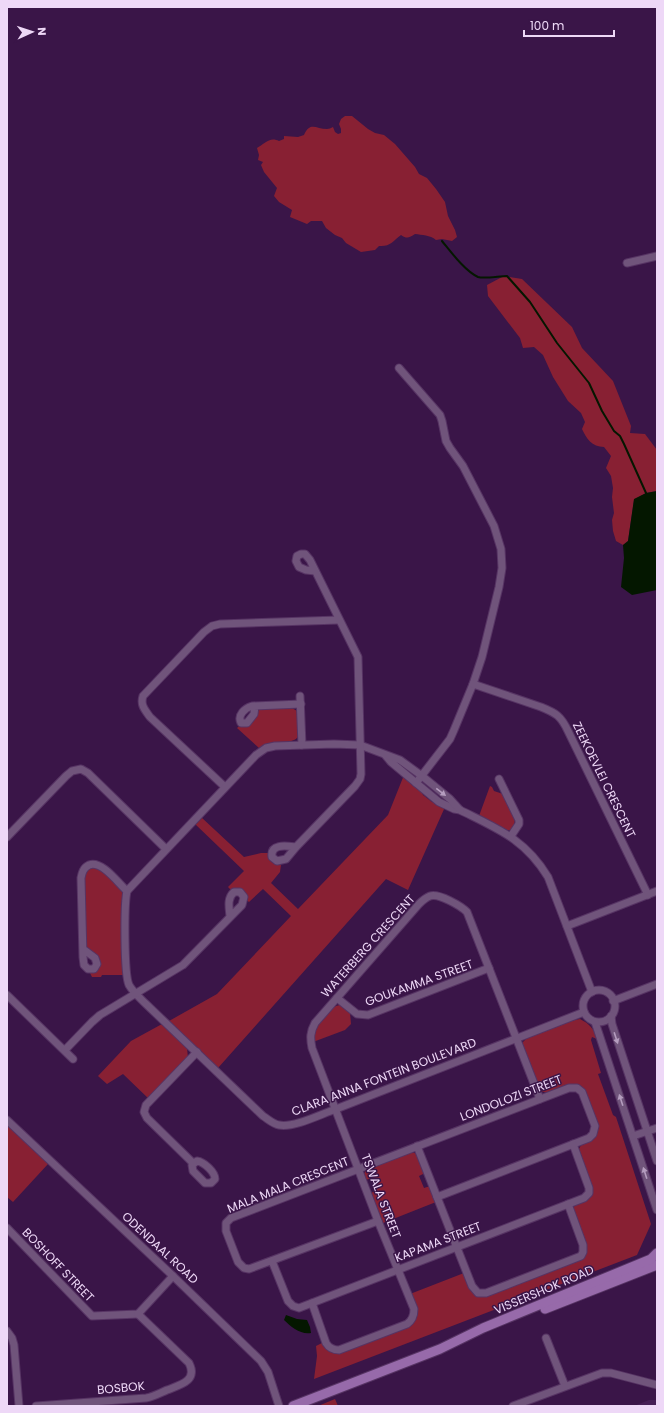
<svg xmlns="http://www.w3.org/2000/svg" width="664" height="1413" font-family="Poppins,sans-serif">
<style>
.built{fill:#461e56}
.green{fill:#882033}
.water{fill:#041700}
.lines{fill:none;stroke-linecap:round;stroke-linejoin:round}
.stream{stroke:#041700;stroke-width:2}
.street-casing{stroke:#573464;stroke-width:9}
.secondary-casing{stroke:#573464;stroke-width:11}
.street{stroke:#70547b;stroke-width:7}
.secondary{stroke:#976aaa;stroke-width:9}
.oneway{fill:#b59dbf}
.labels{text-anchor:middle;stroke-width:3;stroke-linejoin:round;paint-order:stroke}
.street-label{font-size:12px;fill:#eed8f7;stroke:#3a1548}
</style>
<rect width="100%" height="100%" fill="#3a1548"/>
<path class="built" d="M649 1400H657V1406H634Z"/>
<g class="green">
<path d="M345 116H352L368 129 375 133 384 135 395 144 415 167 419 174 427 178 436 189 445 202 448 216 455 230 457 237 452 241 442 239 436 240C430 235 422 235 415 234 409 238 407 239 401 235 393 241 390 247 379 246L375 250 361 252 346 243 342 238 335 235 326 228 322 221H311L307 224 290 217 292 210 279 202 274 196 277 188 264 172 261 165 263 162 258 160 259 155 257 148C264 144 270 136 279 141L284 139V136L298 137 304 135C310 121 316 129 327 129 329 129 331 128 333 127L335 132 338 134 341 133V129L339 124 341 119Z"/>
<path d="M504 276 522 279 572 327 582 348 613 381 631 426 630 433 645 434 657 450V491L646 493 634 500 628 541 623 545 616 541 613 531 612 520 614 513 612 497 613 488 611 476 606 468 611 456 604 447C592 447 586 438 582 429L585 422 581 413 568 401 553 377 543 355 534 347 523 348 520 338 488 296 487 285Z"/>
<path d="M292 708 297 711 298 737C292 745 272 740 259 748L237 728 260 709Z"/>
<path d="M404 775 421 790 423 795 432 802 438 803 445 807 408 890 386 879 218 1068 169 1021 217 994 291 916 263 889 249 902 234 889 231 890 228 887 244 871 195 824 201 817 244 857 261 853H268C268 861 273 865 281 865L280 872 271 883 298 909 388 815Z"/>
<path d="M490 786 492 787 494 791 503 794C508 804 521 820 511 830H507L479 816Z"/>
<path d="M93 867 101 870 123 892 124 975H102L101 977H92L90 973 93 972 97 956 86 946 84 876 86 870Z"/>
<path d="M340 1005 350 1013 351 1024 345 1030 313 1042C312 1030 328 1006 340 1005Z"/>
<path d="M580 1019C590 1024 594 1029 597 1039L592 1037 591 1040 601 1073 598 1074 613 1115 616 1117 651 1224 637 1255 314 1379 317 1356 316 1346 324 1342 329 1350 411 1324 410 1294 464 1273C468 1285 471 1298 486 1296L583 1257 573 1209 575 1205 592 1187 579 1149C584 1137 598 1144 598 1126L578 1085C565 1081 552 1097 541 1091L523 1045V1042L527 1038 574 1020Z"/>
<path d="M162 1024 187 1048 188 1058 149 1099 123 1074 107 1084 98 1076 131 1041Z"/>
<path d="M7 1124 48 1164 13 1202 7 1197Z"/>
<path d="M412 1152 417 1154 425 1173 419 1176 424 1188 430 1186 436 1202 383 1223 371 1193 377 1190 372 1178 366 1180 364 1174 366 1170Z"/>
<path d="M335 1399 338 1406H318Z"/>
</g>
<g class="water">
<path d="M657 491V590L632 595 621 587 624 558 623 545 628 541 634 499 646 493Z"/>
<path d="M286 1315 297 1319 307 1320 310 1327 311 1333C301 1335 291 1327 284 1320Z"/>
</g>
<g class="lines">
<path class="stream" d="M442 241C451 252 465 271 478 277 484 279 500 276 507 276L530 302 557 343 589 383 602 411 614 431 620 436 624 444 646 493"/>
<defs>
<g id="street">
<path d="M627 263 657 256"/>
<path d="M399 368 440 415 442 421 446 441 450 448 463 466 494 526 501 549 502 568 499 587 482 657 473 684 454 730 450 739 416 783"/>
<path d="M473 684 541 707C556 713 561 716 568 731L648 895"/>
<path d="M300 696 302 745"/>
<path d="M255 706 254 714 247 723H241C237 715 245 708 252 706L301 704"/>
<path d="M386 756 391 762 439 802 454 809 460 810C498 829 525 839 548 877L592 992"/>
<path d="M499 779 519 820V824L511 836"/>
<path d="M225 787 150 717C145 710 140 705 143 696L204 632 212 626 220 624 339 620"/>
<path d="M460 810 450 799 422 776 400 760 360 745 334 744 275 746 266 748 256 755 127 891C124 905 124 974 129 985 133 992 140 998 146 1004L263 1116C268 1119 273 1124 279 1125 294 1128 321 1114 336 1109L584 1012"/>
<path d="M7 837 66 776 72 771 81 769 88 773 166 849"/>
<path d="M296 847C287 846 270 843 272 857L277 861 286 859 296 847 355 786 360 779 361 774 358 657 310 560 305 554H301L297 556 296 561 299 567 306 570 315 571"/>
<path d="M567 926 657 891"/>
<path d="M83 949 95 958 97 964 94 969H88L84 965 83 957 81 878C82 873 83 868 89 865 102 860 118 883 127 891"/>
<circle cx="599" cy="1006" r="16"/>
<path d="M7 995 73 1059"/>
<path d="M337 998 357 1014 368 1015 489 968"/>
<path d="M613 1001 657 984"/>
<path d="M611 1016 612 1024 657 1161"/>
<path d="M595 1022 657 1210"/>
<path d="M65 1050 92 1022 100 1015 183 965 242 905 244 897 240 892H234C227 898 229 907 230 916"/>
<path d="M7 1120 173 1276 261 1361 268 1372 279 1406"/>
<path d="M633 1136 657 1128"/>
<path d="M417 1146 472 1286 478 1293H486L581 1256 583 1252V1245L568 1204"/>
<path d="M197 1161C204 1162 215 1172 215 1179L211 1183H205L193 1171 192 1165Z"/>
<path d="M193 1163 147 1118 144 1112 146 1105 197 1052"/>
<path d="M378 1221 249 1269 244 1268 238 1262 226 1231V1223L231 1218 569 1088H577L582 1092 595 1126 593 1134 589 1138 437 1197"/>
<path d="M7 1228 92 1316 138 1314 173 1276"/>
<path d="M272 1261 288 1301 293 1306 299 1308 584 1198 589 1193V1188L573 1144"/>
<path d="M312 1303 326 1343C329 1348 333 1350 339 1350L407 1324C413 1320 414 1315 414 1309L378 1221 312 1048C310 1038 310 1032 315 1023L419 904C422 901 425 898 430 896 439 893 461 906 467 912L540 1099"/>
<path d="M7 1331 12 1338 14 1345 19 1406"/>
<path d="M546 1338 565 1386"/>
<path d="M36 1406 146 1398C153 1397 160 1393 167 1390 180 1385 198 1381 189 1363L138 1314"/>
<path d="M513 1406 602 1373H611L657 1385"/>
</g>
<g id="secondary">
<path d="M545 1309 657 1265"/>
<path d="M293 1406 440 1349 483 1328 651 1259 657 1253"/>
</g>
</defs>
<use href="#street" class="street-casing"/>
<use href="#secondary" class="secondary-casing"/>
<use href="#street" class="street"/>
<use href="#secondary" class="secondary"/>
</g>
<defs><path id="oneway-solid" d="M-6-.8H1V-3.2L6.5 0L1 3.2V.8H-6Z"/></defs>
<g class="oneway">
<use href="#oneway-solid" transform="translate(441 792) rotate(38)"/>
<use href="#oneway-solid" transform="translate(616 1038) rotate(72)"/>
<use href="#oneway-solid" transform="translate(621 1100) rotate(-108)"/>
<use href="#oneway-solid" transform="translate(645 1173) rotate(-108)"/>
</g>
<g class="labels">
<g class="street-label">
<text transform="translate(604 780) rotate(64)" y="4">ZEEKOEVLEI CRESCENT</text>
<text transform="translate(368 946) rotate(-48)" y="4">WATERBERG CRESCENT</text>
<text transform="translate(419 983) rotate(-20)" y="4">GOUKAMMA STREET</text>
<text transform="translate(384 1077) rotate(-21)" y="4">CLARA ANNA FONTEIN BOULEVARD</text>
<text transform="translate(511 1098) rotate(-21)" y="4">LONDOLOZI STREET</text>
<text transform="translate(288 1185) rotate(-22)" y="4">MALA MALA CRESCENT</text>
<text transform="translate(381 1196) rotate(69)" y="4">TSWALA STREET</text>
<text transform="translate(438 1242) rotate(-21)" y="4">KAPAMA STREET</text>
<text transform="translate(160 1248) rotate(43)" y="4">ODENDAAL ROAD</text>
<text transform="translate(58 1265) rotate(46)" y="4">BOSHOFF STREET</text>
<text transform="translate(544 1290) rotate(-23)" y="4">VISSERSHOK ROAD</text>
<text transform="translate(121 1388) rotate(-5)" y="4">BOSBOK</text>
</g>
</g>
<rect width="664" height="1413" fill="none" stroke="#eed8f7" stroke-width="16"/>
<g transform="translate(32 32) rotate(87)" stroke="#3a1548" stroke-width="3" paint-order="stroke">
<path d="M0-3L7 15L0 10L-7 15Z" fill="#eed8f7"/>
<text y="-6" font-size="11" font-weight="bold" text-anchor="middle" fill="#eed8f7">N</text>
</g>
<path d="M524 30v6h90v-6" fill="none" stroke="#eed8f7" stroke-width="2"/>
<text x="530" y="30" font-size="12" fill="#eed8f7" stroke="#3a1548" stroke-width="3" paint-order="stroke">100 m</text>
</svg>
